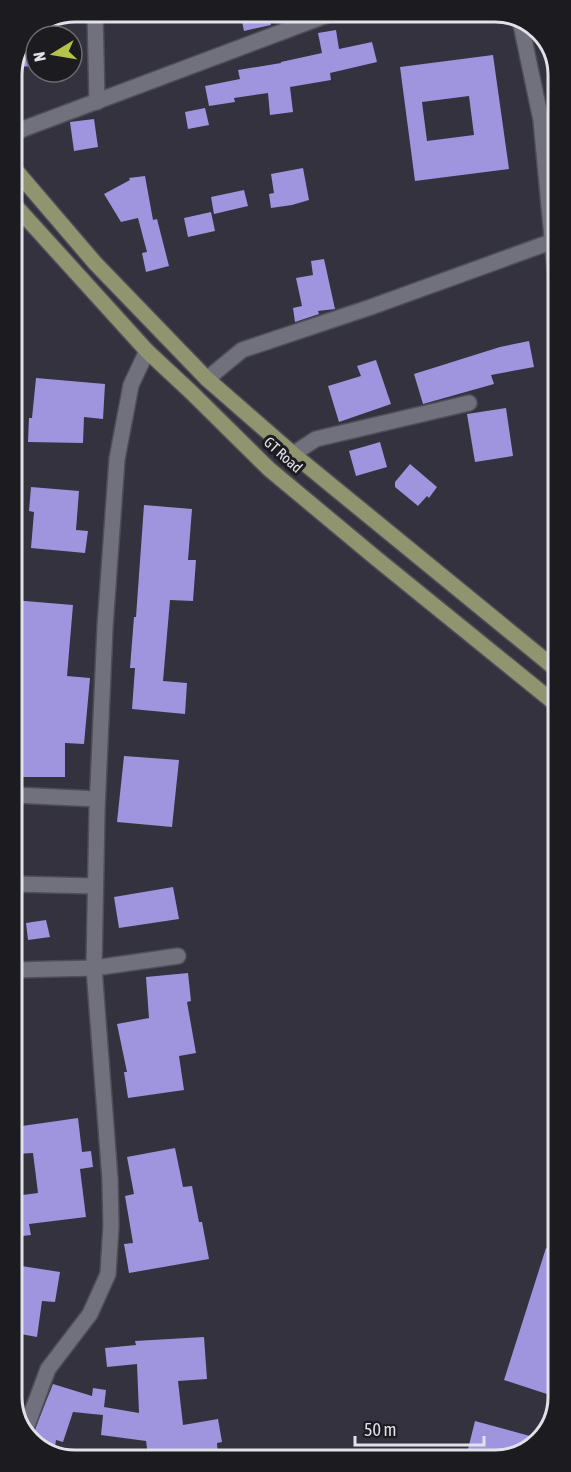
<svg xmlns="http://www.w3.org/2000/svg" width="571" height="1472" font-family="'Asap Condensed',sans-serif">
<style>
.building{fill:#9f94de;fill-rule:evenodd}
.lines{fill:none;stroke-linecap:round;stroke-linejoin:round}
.minor-casing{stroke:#4f4e58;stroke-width:18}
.major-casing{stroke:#4f4e58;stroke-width:18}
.minor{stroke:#71707d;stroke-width:15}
.major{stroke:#909570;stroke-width:15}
.labels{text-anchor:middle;stroke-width:6;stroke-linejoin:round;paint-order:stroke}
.street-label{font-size:15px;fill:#e2e1e9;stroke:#1b1b20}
.rim{fill:none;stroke:#e2e1e9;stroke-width:3}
</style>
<rect width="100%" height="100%" fill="#33323e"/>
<g class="building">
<path d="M240 12H268L271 25 244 31Z"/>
<path d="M57 19 58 36H36V66L14 67 31 30Z"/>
<path d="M336 30 339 49 372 42 377 62 330 73 331 80 290 87 293 112 270 115 268 93 234 98 235 102 209 106 205 86 240 79 238 70 281 63V62L322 53 318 33Z"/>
<path d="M493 55 509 169 415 181 400 67ZM469 96 474 135 427 141 422 102Z"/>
<path d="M205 108 209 125 188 129 185 112Z"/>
<path d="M94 119 98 147 74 151 70 122Z"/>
<path d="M303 168 309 200 292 205 271 208 269 194 274 193 271 174Z"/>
<path d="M145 176 153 220 157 219 169 266 146 272 142 253 147 252 138 218 121 222 104 194 130 180 129 178Z"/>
<path d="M244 190 248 206 214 214 211 197Z"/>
<path d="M211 212 215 231 188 237 184 218Z"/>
<path d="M324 259 335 309 318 311 319 314 295 322 293 308 302 306 296 278 313 275 311 261Z"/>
<path d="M529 341 534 367 491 375 494 384 423 404 414 374 500 347Z"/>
<path d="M376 360 391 404 339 422 328 386 361 376 357 366Z"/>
<path d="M36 378 105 384 103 419 84 417 83 443 28 442 29 418H32Z"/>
<path d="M506 408 513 456 475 462 467 414Z"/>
<path d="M380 442 387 467 356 476 349 451Z"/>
<path d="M410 464 437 487 429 498 427 496 418 506 395 487V482Z"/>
<path d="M31 487 79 491 76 530 88 531 85 553 31 548 34 512 29 511Z"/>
<path d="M144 505 192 509 188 560H196L193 601 170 600 163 681 187 683 185 714 132 709 135 668H130L134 617H136Z"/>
<path d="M13 600 73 605 67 676 90 678 84 744 65 743V777H14Z"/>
<path d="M124 756 179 760 172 827 117 822Z"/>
<path d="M173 887 179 919 119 928 114 897Z"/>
<path d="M46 920 50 937 28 940 26 923Z"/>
<path d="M188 973 191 1001 187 1002 196 1053 179 1056 184 1090 128 1098 124 1072H127L117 1024 149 1018 146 977Z"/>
<path d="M78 1118 82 1152 91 1151 93 1167 80 1169 86 1217 29 1224 31 1235 15 1237V1196L38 1193 33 1153 15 1154V1127Z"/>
<path d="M175 1148 183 1187 192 1186 199 1222H202L209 1259 129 1273 124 1244 133 1243 125 1196 134 1194 127 1157Z"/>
<path d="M546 1248 559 1252V1398L504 1380Z"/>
<path d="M15 1265 60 1272 55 1302 42 1301 37 1337 15 1333Z"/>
<path d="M204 1337 207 1379 178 1381 183 1425 218 1419 222 1442 217 1443 218 1459H191V1450L148 1455 146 1441 101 1435 103 1415 73 1412 63 1442 56 1440 54 1454 36 1447 31 1439 53 1384 92 1396 93 1388 106 1390 104 1407 139 1413 137 1364 107 1367 105 1348 136 1345 135 1341Z"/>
<path d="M475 1421 541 1439 516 1457H466Z"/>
</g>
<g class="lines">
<defs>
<g id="minor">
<path d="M95 12 97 102"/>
<path d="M520 20 541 120 556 280"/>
<path d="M12 136 23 129 335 12"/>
<path d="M207 379 242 350 371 307 556 240"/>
<path d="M293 454 316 439 469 403"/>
<path d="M14 795 97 799"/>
<path d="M14 884 95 886"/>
<path d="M14 970 94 968 178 956"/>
<path d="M25 1431 48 1369 90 1314 108 1274 111 1226 110 1179 94 968 97 810 105 627 117 459 131 385 147 351"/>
</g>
<g id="major">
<path d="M12 166 95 263 207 379 293 454 557 670"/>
<path d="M12 202 147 351 191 392 269 469 377 559 557 705"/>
</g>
</defs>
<use href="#minor" class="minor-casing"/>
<use href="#major" class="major-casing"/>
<use href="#minor" class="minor"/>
<use href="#major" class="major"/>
</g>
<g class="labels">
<g class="street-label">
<text transform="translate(283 455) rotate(42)" y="5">GT Road</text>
</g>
</g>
<path d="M0 0H571V1472H0ZM75 22H495A53 53 0 0 1 548 75V1397A53 53 0 0 1 495 1450H75A53 53 0 0 1 22 1397V75A53 53 0 0 1 75 22Z" fill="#1b1b20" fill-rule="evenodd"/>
<path class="rim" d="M75 22H495A53 53 0 0 1 548 75V1397A53 53 0 0 1 495 1450H75A53 53 0 0 1 22 1397V75A53 53 0 0 1 75 22Z"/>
<g transform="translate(54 54) rotate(259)"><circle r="28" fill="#1b1b20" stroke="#6b6a70" stroke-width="1.5"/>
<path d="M0-4.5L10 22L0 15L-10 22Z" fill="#b4c24a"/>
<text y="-9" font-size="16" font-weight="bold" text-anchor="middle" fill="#e2e1e9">N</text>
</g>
<path d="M355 1436v9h129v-9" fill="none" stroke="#e2e1e9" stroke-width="3"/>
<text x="364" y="1436" font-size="18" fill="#e2e1e9" stroke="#1b1b20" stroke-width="4.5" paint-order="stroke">50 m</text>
</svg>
